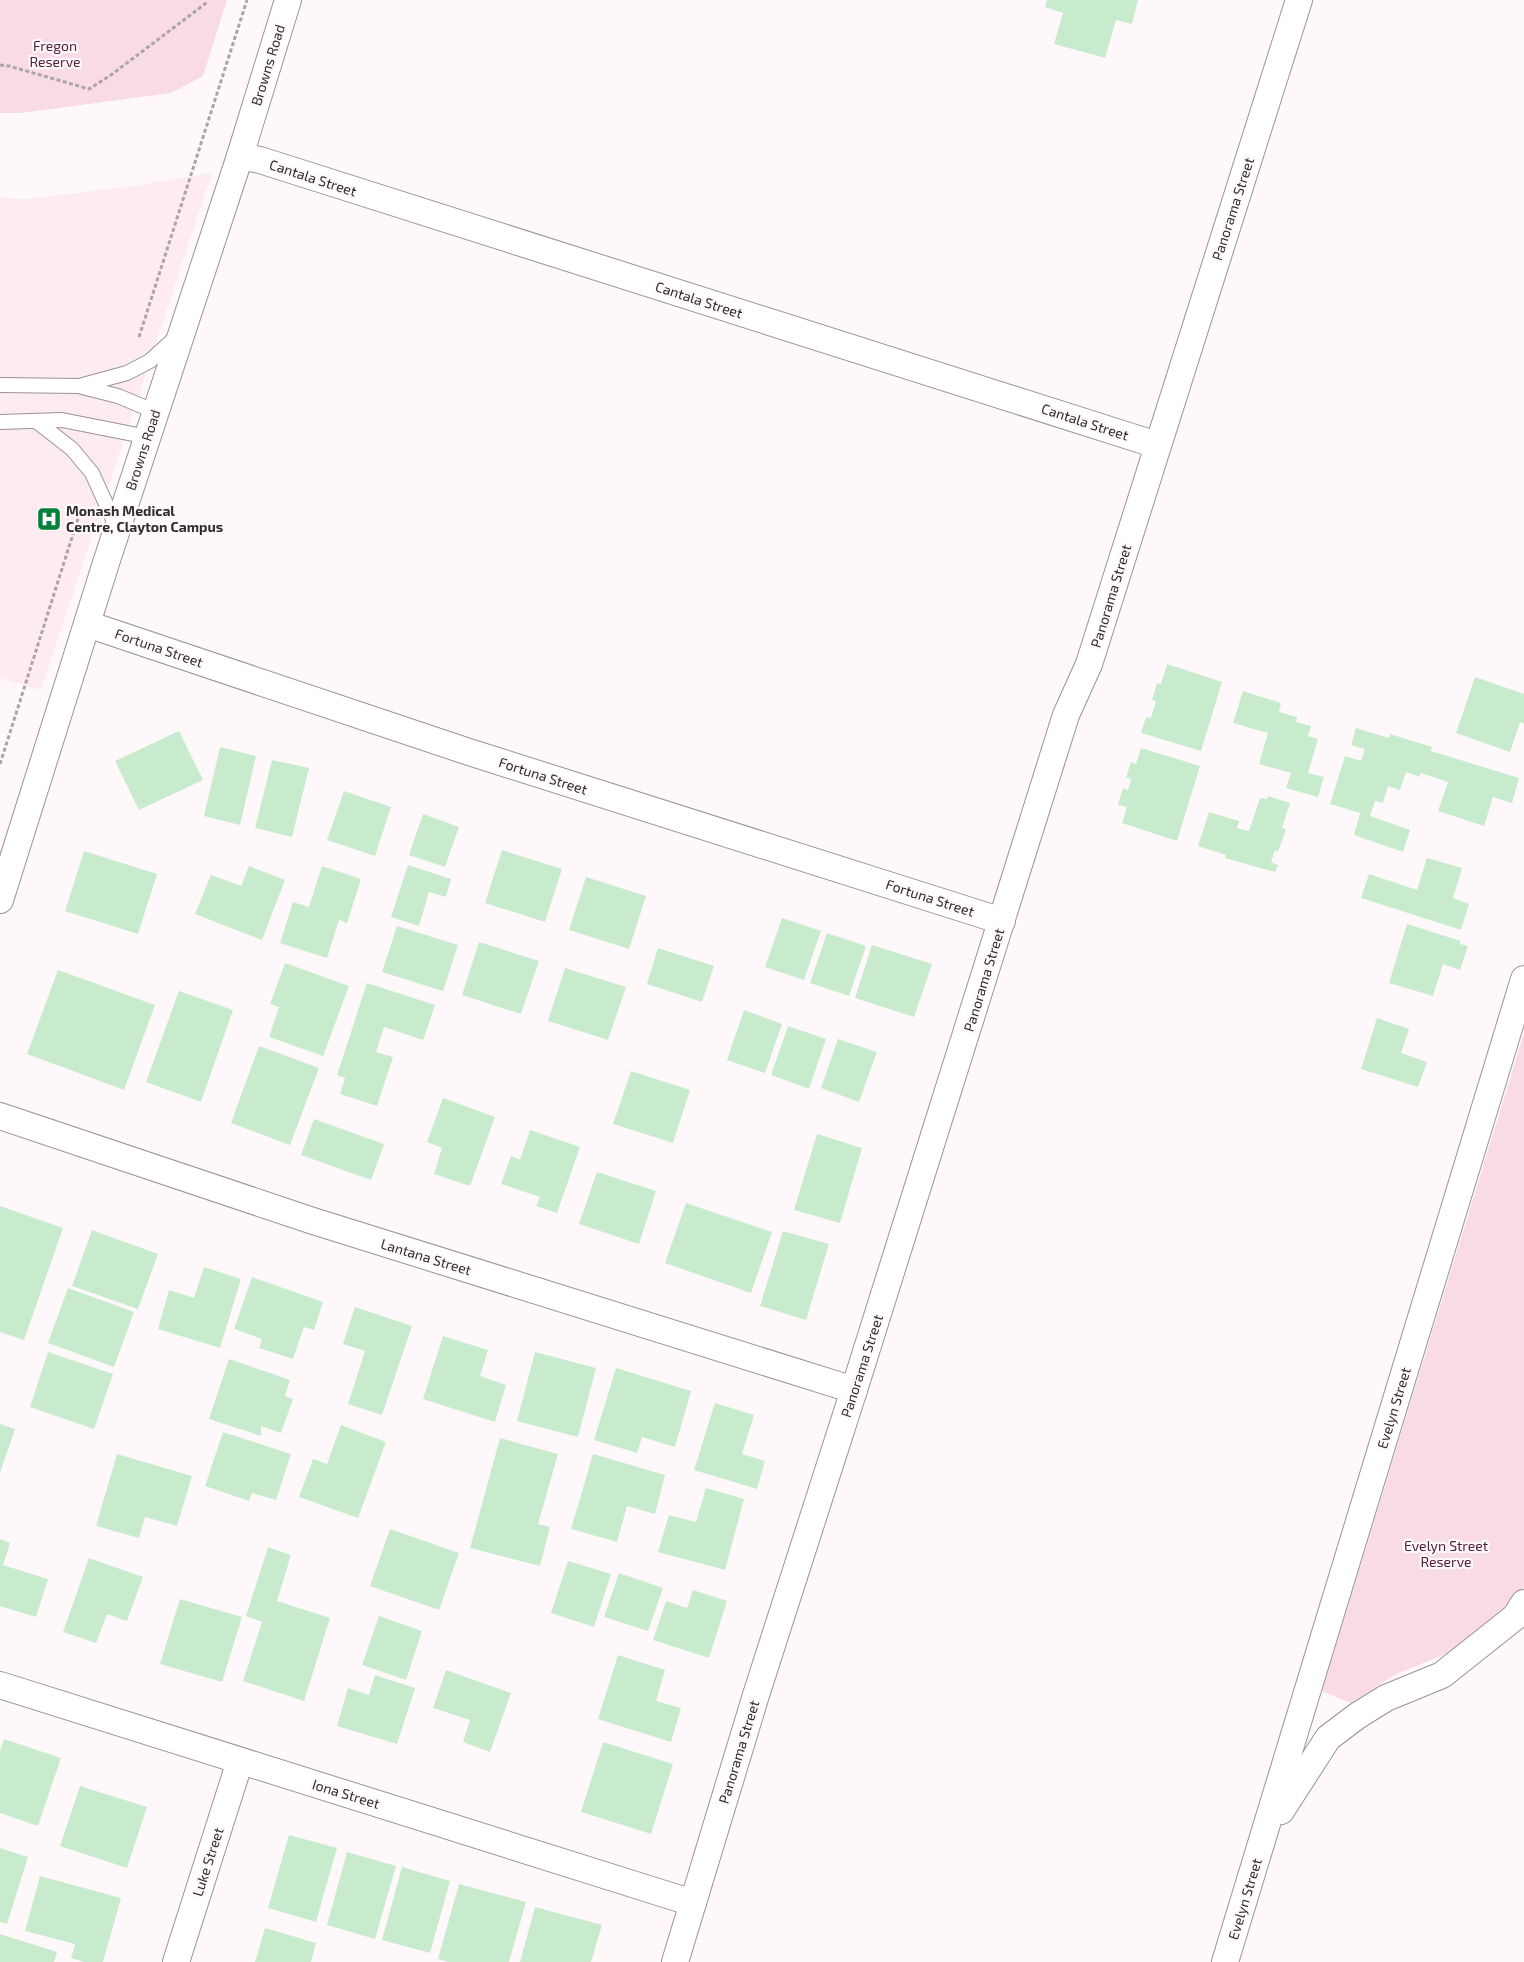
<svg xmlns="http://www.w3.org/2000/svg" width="1524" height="1962" font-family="'Exo 2',sans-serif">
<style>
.built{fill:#feebf2}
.green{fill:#f8dbe5}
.building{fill:#c8ebce}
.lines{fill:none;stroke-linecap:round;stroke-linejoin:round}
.service-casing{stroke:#9b9295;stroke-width:16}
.minor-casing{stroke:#9b9295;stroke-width:28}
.path{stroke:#aba5a7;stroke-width:3;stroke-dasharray:4 2.5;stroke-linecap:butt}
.service{stroke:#fff;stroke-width:14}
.minor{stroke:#fff;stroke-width:26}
.labels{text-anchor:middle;stroke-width:4.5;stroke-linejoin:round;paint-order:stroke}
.park-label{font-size:14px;fill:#552038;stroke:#fef8fa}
.street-label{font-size:14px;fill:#312d2e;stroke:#fef8fa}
.poi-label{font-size:14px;font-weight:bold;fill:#312d2e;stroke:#fef8fa;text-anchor:start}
</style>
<rect width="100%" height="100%" fill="#fef8fa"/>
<path class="built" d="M212 173 41 690 0 678V198L28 199 134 186Z"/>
<g class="green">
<path d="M0 0H227L203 76 171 93 21 113H0Z"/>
<path d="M1524 1033V1587L1517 1597 1448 1653 1394 1675 1351 1703 1322 1691Z"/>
</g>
<g class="building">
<path d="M1047 0H1138L1132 24 1116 20 1105 58 1054 44 1063 13 1045 7Z"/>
<path d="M1167 664 1222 682 1201 751 1141 733 1146 717 1151 718 1156 701 1152 700 1157 683 1161 684Z"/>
<path d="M1475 677 1524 694V724L1520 722 1510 752 1456 733Z"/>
<path d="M1243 691 1281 703 1279 712 1297 717 1296 722 1311 726 1308 736 1318 739 1308 773 1324 777 1318 797 1286 788 1291 773 1259 764 1268 733 1233 723Z"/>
<path d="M1356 728 1389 738 1390 734 1432 747 1431 751 1519 778 1512 803 1493 797 1484 826 1438 811 1448 782 1421 773 1420 777 1406 772 1400 790 1388 786 1383 803 1375 801 1370 816 1410 830 1403 852 1354 835 1360 813 1330 804 1345 756 1361 761 1365 749 1351 745Z"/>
<path d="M179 731 203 780 139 810 115 761Z"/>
<path d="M220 747 256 756 240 825 204 816Z"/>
<path d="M1141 748 1200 766 1177 841 1122 823 1127 807 1118 805 1123 788 1128 790 1131 779 1126 778 1131 762 1136 764Z"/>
<path d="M272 760 309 768 292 837 255 828Z"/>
<path d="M344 791 391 807 375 856 327 840Z"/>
<path d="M1268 796 1290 803 1282 828 1286 829 1278 852 1275 850 1271 862 1278 865 1275 872 1225 858 1226 855 1198 846 1209 812 1239 821 1237 828 1249 831 1260 798 1267 799Z"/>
<path d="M423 814 459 827 445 867 409 855Z"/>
<path d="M502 850 562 869 545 922 485 903Z"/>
<path d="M84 851 157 874 138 934 65 911Z"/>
<path d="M1427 858 1462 868 1453 898 1469 904 1461 930 1361 898 1369 874 1417 890Z"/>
<path d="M408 865 451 879 446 897 429 892 419 926 391 917Z"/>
<path d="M249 866 285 880 262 940 195 914 211 875 241 886Z"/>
<path d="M322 866 361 879 347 923 339 920 327 958 280 943 293 902 309 907Z"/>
<path d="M586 877 646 896 629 949 569 930Z"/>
<path d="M782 918 821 931 804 980 765 967Z"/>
<path d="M1407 924 1461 941 1460 944 1468 946 1460 970 1443 964 1433 996 1389 983Z"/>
<path d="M397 926 458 945 443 991 382 972Z"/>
<path d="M827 933 866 946 849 996 810 983Z"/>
<path d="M479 942 539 961 521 1014 462 995Z"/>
<path d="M872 945 932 964 914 1017 855 998Z"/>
<path d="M658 948 714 966 702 1002 647 984Z"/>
<path d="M285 963 349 986 323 1056 269 1037 279 1007 270 1004Z"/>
<path d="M565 968 626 987 608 1040 548 1021Z"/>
<path d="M58 970 155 1005 124 1090 27 1054Z"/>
<path d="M367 983 435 1005 423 1040 384 1027 376 1052 393 1057 377 1106 340 1094 345 1078 337 1075Z"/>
<path d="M179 991 233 1010 201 1102 146 1082Z"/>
<path d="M744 1010 782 1024 765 1073 727 1060Z"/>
<path d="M1377 1018 1409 1029 1401 1053 1427 1062 1418 1087 1361 1069Z"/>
<path d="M788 1026 826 1039 809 1089 771 1075Z"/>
<path d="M838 1039 877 1052 859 1102 821 1088Z"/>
<path d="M259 1046 319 1068 290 1145 231 1123Z"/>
<path d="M631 1071 690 1090 673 1143 613 1124Z"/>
<path d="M443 1098 495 1117 470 1186 434 1174 442 1148 427 1142Z"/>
<path d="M314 1119 384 1144 371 1180 301 1155Z"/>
<path d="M530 1130 580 1147 557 1213 536 1206 540 1197 501 1184 511 1156 520 1160Z"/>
<path d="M817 1134 862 1148 840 1223 794 1210Z"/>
<path d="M597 1172 656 1191 639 1244 579 1224Z"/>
<path d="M686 1203 772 1232 751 1293 665 1263Z"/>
<path d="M0 1206 63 1228 24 1340 0 1332Z"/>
<path d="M92 1230 158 1254 138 1309 72 1286Z"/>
<path d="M783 1231 829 1244 806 1320 760 1306Z"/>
<path d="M204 1267 241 1279 220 1348 158 1329 169 1290 194 1298Z"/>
<path d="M252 1277 323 1302 314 1330 304 1327 293 1359 259 1348 262 1339 234 1329Z"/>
<path d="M68 1288 134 1312 114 1367 48 1343Z"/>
<path d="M355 1307 412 1326 382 1415 348 1404 365 1351 343 1344Z"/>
<path d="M443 1336 488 1350 480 1376 506 1385 495 1422 423 1399Z"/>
<path d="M48 1352 113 1374 94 1429 30 1407Z"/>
<path d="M535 1352 596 1368 578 1437 517 1421Z"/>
<path d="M229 1359 290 1380 285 1396 293 1399 281 1433 261 1426V1436L209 1419Z"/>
<path d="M616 1368 691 1391 675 1447 642 1437 637 1453 594 1440Z"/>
<path d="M715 1403 754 1415 742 1454 765 1461 757 1489 694 1470Z"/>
<path d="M0 1424 15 1429 0 1473Z"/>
<path d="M341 1425 386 1442 358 1518 299 1497 313 1459 327 1464Z"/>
<path d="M223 1432 291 1454 276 1500 252 1493 249 1501 205 1486Z"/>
<path d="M500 1438 558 1454 538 1524 550 1527 540 1566 470 1548Z"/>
<path d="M117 1454 192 1476 177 1526 145 1517 139 1538 96 1526Z"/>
<path d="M593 1454 665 1475 655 1514 627 1506 617 1542 571 1529Z"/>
<path d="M706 1488 744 1499 725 1570 658 1552 669 1515 696 1522Z"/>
<path d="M390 1529 459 1553 439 1610 370 1586Z"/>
<path d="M0 1539 10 1543 3 1565 48 1579 36 1617 0 1606Z"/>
<path d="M268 1547 291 1555 277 1601 330 1618 304 1701 243 1681 262 1622 246 1616Z"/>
<path d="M89 1558 143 1577 127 1621 107 1614 96 1643 63 1632Z"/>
<path d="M568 1561 611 1574 594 1627 551 1613Z"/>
<path d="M619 1573 663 1588 648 1631 604 1617Z"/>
<path d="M693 1590 727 1601 709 1658 653 1640 666 1601 687 1608Z"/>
<path d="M180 1599 242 1617 222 1682 160 1664Z"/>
<path d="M379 1616 422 1631 406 1680 362 1665Z"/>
<path d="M618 1655 665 1670 656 1701 681 1708 671 1742 598 1719Z"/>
<path d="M446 1670 511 1693 490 1752 463 1742 470 1720 433 1708Z"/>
<path d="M375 1675 415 1688 397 1744 337 1726 348 1688 369 1695Z"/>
<path d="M4 1739 61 1758 38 1826 0 1813V1751Z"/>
<path d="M603 1742 673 1764 651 1834 581 1812Z"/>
<path d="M80 1786 147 1807 127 1868 60 1846Z"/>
<path d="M289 1835 337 1848 316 1922 268 1908Z"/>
<path d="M0 1848 28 1857 7 1924 0 1922Z"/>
<path d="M347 1852 396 1866 375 1939 327 1925Z"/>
<path d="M402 1867 450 1881 430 1953 382 1940Z"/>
<path d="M40 1876 121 1898 103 1962H84L71 1958 75 1944 25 1931Z"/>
<path d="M459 1884 526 1902 509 1962H449L438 1959Z"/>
<path d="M535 1907 602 1925 591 1962H520Z"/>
<path d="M265 1928 316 1943 311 1962H255Z"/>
<path d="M0 1934 57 1952 54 1962H0Z"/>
</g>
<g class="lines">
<defs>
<g id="service">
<path d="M0 385 78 386 118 396 156 412"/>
<path d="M79 386 127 373 150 361 174 339"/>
<path d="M36 421 72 449 92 473 117 528"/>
<path d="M0 422 62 420 148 437"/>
</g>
<g id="minor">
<path d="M240 156 260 160 1157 445"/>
<path d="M87 624 469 752 1002 921"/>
<path d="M0 900 106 563 240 156 288 0"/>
<path d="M0 1116 310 1220 854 1390"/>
<path d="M0 1685 693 1903"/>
<path d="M1281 1811 1328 1738 1357 1716 1386 1698 1442 1675 1515 1617 1524 1603"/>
<path d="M176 1962 240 1761"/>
<path d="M675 1962 756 1695 854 1390 1066 715 1089 664 1299 0"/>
<path d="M1225 1962 1524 979"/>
</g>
</defs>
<use href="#service" class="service-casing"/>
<use href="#minor" class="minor-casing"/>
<g class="path">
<path d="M0 65 9 66 89 89 111 75 205 4 207 0"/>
<path d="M139 337 247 0"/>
<path d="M0 764 81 509"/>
</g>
<use href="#service" class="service"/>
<use href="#minor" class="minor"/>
</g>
<defs>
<symbol id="hospital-square" viewBox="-11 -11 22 22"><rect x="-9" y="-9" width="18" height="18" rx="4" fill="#038039" stroke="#fef8fa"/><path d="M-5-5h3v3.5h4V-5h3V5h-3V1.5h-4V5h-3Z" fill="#fff"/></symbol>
</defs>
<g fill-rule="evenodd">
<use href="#hospital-square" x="35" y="505" width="28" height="28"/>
</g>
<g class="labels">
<g class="park-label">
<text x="55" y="51">Fregon<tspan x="55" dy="16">Reserve</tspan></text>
<text x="1446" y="1551">Evelyn Street<tspan x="1446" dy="16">Reserve</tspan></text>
</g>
<g class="street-label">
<text transform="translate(268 65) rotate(-73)" y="5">Browns Road</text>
<text transform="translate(313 178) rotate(18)" y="5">Cantala Street</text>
<text transform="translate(1233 209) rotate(-72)" y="5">Panorama Street</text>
<text transform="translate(699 300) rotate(18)" y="5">Cantala Street</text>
<text transform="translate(1085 422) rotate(18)" y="5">Cantala Street</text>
<text transform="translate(143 450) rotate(-72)" y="5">Browns Road</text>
<text transform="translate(1111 596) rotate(-73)" y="5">Panorama Street</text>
<text transform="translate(159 648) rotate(19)" y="5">Fortuna Street</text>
<text transform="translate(543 776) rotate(18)" y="5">Fortuna Street</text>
<text transform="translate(930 898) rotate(18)" y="5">Fortuna Street</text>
<text transform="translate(984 980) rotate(-73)" y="5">Panorama Street</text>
<text transform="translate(426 1257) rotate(17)" y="5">Lantana Street</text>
<text transform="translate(862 1366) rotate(-72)" y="5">Panorama Street</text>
<text transform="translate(1394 1408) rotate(-73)" y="5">Evelyn Street</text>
<text transform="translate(739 1752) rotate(-73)" y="5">Panorama Street</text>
<text transform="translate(346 1794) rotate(17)" y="5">Iona Street</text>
<text transform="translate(208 1862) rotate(-72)" y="5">Luke Street</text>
<text transform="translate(1245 1899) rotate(-73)" y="5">Evelyn Street</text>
</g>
<g class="poi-label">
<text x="66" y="516">Monash Medical<tspan x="66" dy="16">Centre, Clayton Campus</tspan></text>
</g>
</g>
</svg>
